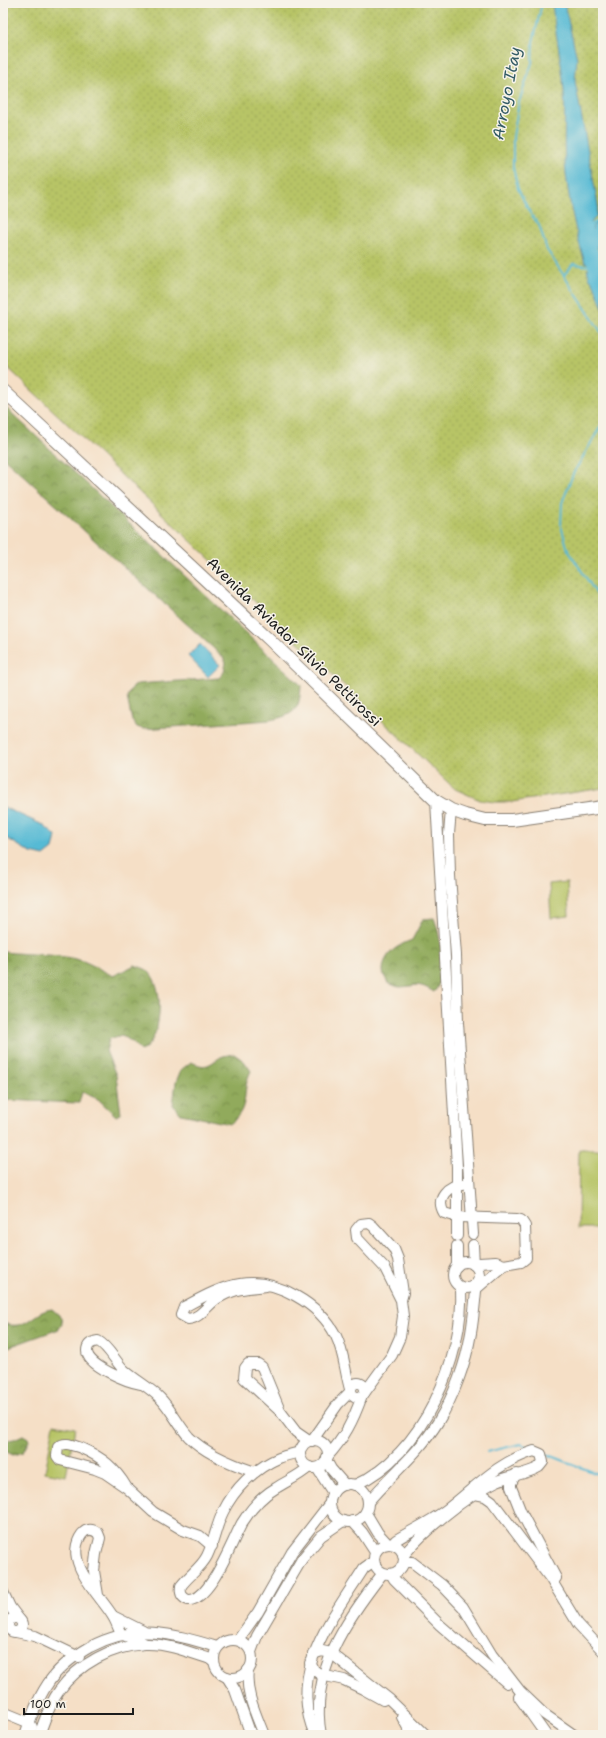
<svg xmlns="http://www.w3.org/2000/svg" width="606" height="1738" font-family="'Shantell Sans',sans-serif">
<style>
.green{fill:url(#green-dots);stroke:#6a7041}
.forest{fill:url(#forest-crowns);stroke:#56633c}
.pitch{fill:#b7c466;stroke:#6a7041}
.water{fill:#56bad4;stroke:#396b78}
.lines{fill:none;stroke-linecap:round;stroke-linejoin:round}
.stream{stroke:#56bad4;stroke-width:2}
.river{stroke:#56bad4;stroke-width:13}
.minor-casing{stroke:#887e71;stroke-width:12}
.major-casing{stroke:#887e71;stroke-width:14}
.minor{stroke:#fff;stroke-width:10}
.major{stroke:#fff;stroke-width:12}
.labels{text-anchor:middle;stroke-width:3;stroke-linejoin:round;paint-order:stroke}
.street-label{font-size:15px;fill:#1c1c1c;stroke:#f7f3e8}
.water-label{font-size:16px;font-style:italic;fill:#335b66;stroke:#f7f3e8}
</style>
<defs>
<pattern id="green-dots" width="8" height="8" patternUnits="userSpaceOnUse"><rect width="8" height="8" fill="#b7c466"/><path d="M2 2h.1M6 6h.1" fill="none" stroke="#9da858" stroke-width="1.8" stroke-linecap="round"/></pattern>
<pattern id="forest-crowns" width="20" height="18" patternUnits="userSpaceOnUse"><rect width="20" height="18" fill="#91aa5b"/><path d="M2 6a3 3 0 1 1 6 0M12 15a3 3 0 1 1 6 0" fill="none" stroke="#768a4a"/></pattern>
</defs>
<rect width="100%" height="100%" fill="#f7f3e8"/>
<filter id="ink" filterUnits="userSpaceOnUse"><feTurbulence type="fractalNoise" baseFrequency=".025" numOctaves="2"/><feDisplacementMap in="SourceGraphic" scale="8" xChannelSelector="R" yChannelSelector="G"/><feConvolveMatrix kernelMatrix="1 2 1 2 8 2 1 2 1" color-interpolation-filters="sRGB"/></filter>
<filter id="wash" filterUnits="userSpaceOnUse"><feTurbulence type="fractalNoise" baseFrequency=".012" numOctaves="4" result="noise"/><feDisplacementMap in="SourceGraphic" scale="16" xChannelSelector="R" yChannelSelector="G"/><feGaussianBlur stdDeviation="0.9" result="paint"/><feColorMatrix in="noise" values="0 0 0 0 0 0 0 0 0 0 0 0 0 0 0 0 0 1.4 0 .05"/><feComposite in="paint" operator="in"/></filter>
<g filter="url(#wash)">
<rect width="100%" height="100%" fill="#f5dfc6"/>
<path class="green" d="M3 3H603V788L512 802H495L480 800 455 789 252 599 3 363Z"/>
<g class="forest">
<path d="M3 405 301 685C300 710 295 715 270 720L143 729 137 727 132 721 127 697 130 690 137 684 219 678 224 672 226 663 223 657 3 457Z"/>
<path d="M434 918C441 936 448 977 434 992 418 982 417 986 400 987 396 987 392 984 388 983 386 979 383 975 383 971 383 954 398 945 412 940L423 919Z"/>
<path d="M3 952C29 955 57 953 83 961 93 965 103 971 113 976L135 965C139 967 144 968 147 970 164 984 162 1027 150 1043 148 1046 144 1049 141 1051L132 1042 122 1035 109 1039 106 1051 116 1075 121 1114 116 1116 98 1099 82 1092 79 1103 3 1100Z"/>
<path d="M234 1054 244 1061 251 1071C240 1092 252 1106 230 1124L181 1114 173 1105 176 1082 181 1070 191 1062C207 1069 208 1065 221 1057 225 1055 230 1055 234 1054Z"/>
<path d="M52 1309 61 1317 62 1324 59 1329 3 1349V1323C27 1332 31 1312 52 1309Z"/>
<path d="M23 1435 28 1438 29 1441 23 1452 13 1455 3 1450V1441L14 1439Z"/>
</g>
<g class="pitch">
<path d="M567 882 569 916 551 918 549 884Z"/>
<path d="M579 1150H603V1228H578Z"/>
<path d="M54 1424 75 1428 66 1476 45 1472Z"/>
</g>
<g class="water">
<path d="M552 3H564L577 58 575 81 598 205 596 217 588 226 586 235V244L599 258 596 265 585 263C575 231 568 198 565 164 563 140 566 115 564 91 562 61 555 33 552 3Z"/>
<path d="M597 223 603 249V256L591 238 593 225Z"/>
<path d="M603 262V309L594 284 589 277 587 269H599Z"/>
<path d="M200 644 220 665 208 677 188 656Z"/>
<path d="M3 807 43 825 56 836 53 849 44 856 31 853 3 836Z"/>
</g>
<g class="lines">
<g class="stream">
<path d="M542 3 533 42 532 63 519 102 513 137V167L518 189 530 213 539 225 547 250 603 335"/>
<path d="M564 275 573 264 597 267 603 258 589 242 592 224 603 219"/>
<path d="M603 422 573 474 562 503 561 526 568 550 603 604"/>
<path d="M487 1452 521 1444 530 1448"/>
<path d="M544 1453 603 1476"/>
</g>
<path class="river" d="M582 215 595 267 603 284"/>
</g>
</g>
<g filter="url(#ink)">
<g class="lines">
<defs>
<g id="minor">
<path d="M436 801 457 1167V1236"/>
<path d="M451 810 449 834 450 876 456 955 458 1023 473 1234"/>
<path d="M463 1184C448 1185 435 1198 444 1213L458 1217 517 1219 521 1220 525 1226 526 1258 521 1262 504 1265 476 1289"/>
<path d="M473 1245 474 1265"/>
<circle cx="466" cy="1275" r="13"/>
<path d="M457 1266V1246"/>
<path d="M477 1268 479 1263 496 1262 504 1265"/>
<path d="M266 1286C247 1289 237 1287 218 1298 208 1304 201 1318 188 1319L181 1315 184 1307C201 1298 220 1287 240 1284 276 1278 320 1304 336 1336 344 1352 345 1372 350 1389"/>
<circle cx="358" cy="1390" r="7"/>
<path d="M141 1384C128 1382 87 1366 87 1351 87 1344 92 1342 98 1341 108 1346 115 1361 124 1370 135 1380 149 1387 160 1398 171 1409 178 1425 189 1437 205 1453 234 1465 255 1472"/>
<path d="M365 1392 392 1355 400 1337 403 1316 401 1300 403 1293 398 1259 394 1249 373 1226 369 1223 361 1224 356 1230 357 1238 385 1268 401 1300"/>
<path d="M280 1411 262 1367 258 1364H248L245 1368 244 1378 280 1411 296 1432 309 1441"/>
<circle cx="314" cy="1454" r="14"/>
<path d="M312 1441 338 1404 350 1392"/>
<path d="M300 1452C293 1454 286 1455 279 1458 255 1468 234 1489 223 1512 216 1526 214 1542 207 1556 201 1568 189 1575 181 1586 180 1593 181 1597 188 1600 210 1602 233 1539 242 1523 250 1510 262 1496 276 1488 287 1481 299 1476 309 1467"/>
<path d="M327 1457C345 1437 353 1421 362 1396"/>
<path d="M326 1460 331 1469 345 1485"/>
<path d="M317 1468 333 1493"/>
<path d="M516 1474 511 1483V1487L521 1512 556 1578"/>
<circle cx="349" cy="1503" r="19"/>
<path d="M355 1485C422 1456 465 1357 461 1287"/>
<path d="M127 1488C115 1468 102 1457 81 1448 72 1445 65 1441 58 1447L57 1456 60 1460 95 1469 105 1473 127 1488 153 1512 183 1530 200 1536 212 1546"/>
<path d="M475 1494 485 1496 492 1501 550 1578 578 1624 603 1651"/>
<path d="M368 1502C391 1475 419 1453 438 1422 454 1396 466 1363 471 1333 474 1316 475 1299 477 1282"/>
<path d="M366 1513 378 1533 388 1544"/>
<path d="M352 1521 362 1532 375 1552"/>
<path d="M392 1544 396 1540C412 1530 430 1522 446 1510 476 1487 496 1463 534 1451L541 1454 543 1462 539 1467C526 1475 509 1475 495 1482 465 1497 425 1529 403 1556"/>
<circle cx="389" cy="1559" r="15"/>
<path d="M404 1562H412L442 1585 463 1607 492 1655 520 1691 544 1714 574 1735"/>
<path d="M391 1574 394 1579 440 1625 507 1683"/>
<path d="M3 1592 10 1607 19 1619"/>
<path d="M98 1595 94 1571 96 1554 100 1538 98 1533C93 1529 87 1528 82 1534 62 1561 99 1594 112 1615 116 1621 118 1628 121 1634L146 1644"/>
<path d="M113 1616 143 1631"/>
<circle cx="15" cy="1625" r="7"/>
<path d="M16 1632 35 1636 79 1657"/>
<circle cx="233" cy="1659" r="19"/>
<path d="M238 1640 258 1612 292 1552 330 1503"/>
<path d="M251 1652 257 1636 302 1559 321 1536 343 1521"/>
<path d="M313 1654 322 1651 331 1653 390 1700 426 1735"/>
<path d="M310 1663 314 1670 321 1675 344 1680 363 1689 383 1700"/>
<path d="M248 1670C245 1693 256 1714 264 1735"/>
<path d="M227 1677 235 1690 251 1735"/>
<path d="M519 1697 546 1735"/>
<path d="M3 1712 30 1723 32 1727"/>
<path d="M402 1717 412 1735"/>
<path d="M25 1735C31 1718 37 1700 47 1685 57 1669 74 1656 90 1647 135 1623 171 1633 217 1647"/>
<path d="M39 1735C45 1720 49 1704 59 1691 78 1664 112 1646 145 1644 168 1643 192 1653 213 1660"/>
<path d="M315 1735C287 1672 332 1619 364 1568L374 1561"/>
<path d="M321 1735C309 1672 347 1619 383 1573"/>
</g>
<path id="major" d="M3 391 270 640 436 801 451 810 465 815 485 820H512L603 807"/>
</defs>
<use href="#minor" class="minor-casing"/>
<use href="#major" class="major-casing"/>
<use href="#minor" class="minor"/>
<use href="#major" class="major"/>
</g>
</g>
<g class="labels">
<g class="street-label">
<text transform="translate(294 642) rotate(44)" y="5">Avenida Aviador Silvio Pettirossi</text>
</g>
<g class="water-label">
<text transform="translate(506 93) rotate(-79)" y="6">Arroyo Itay</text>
</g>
</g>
<rect width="606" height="1738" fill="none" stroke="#f7f3e8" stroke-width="16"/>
<path d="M24 1708v6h109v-6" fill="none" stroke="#1c1c1c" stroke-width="2"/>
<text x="30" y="1708" font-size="12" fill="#1c1c1c" stroke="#f7f3e8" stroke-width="3" paint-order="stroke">100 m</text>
</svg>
